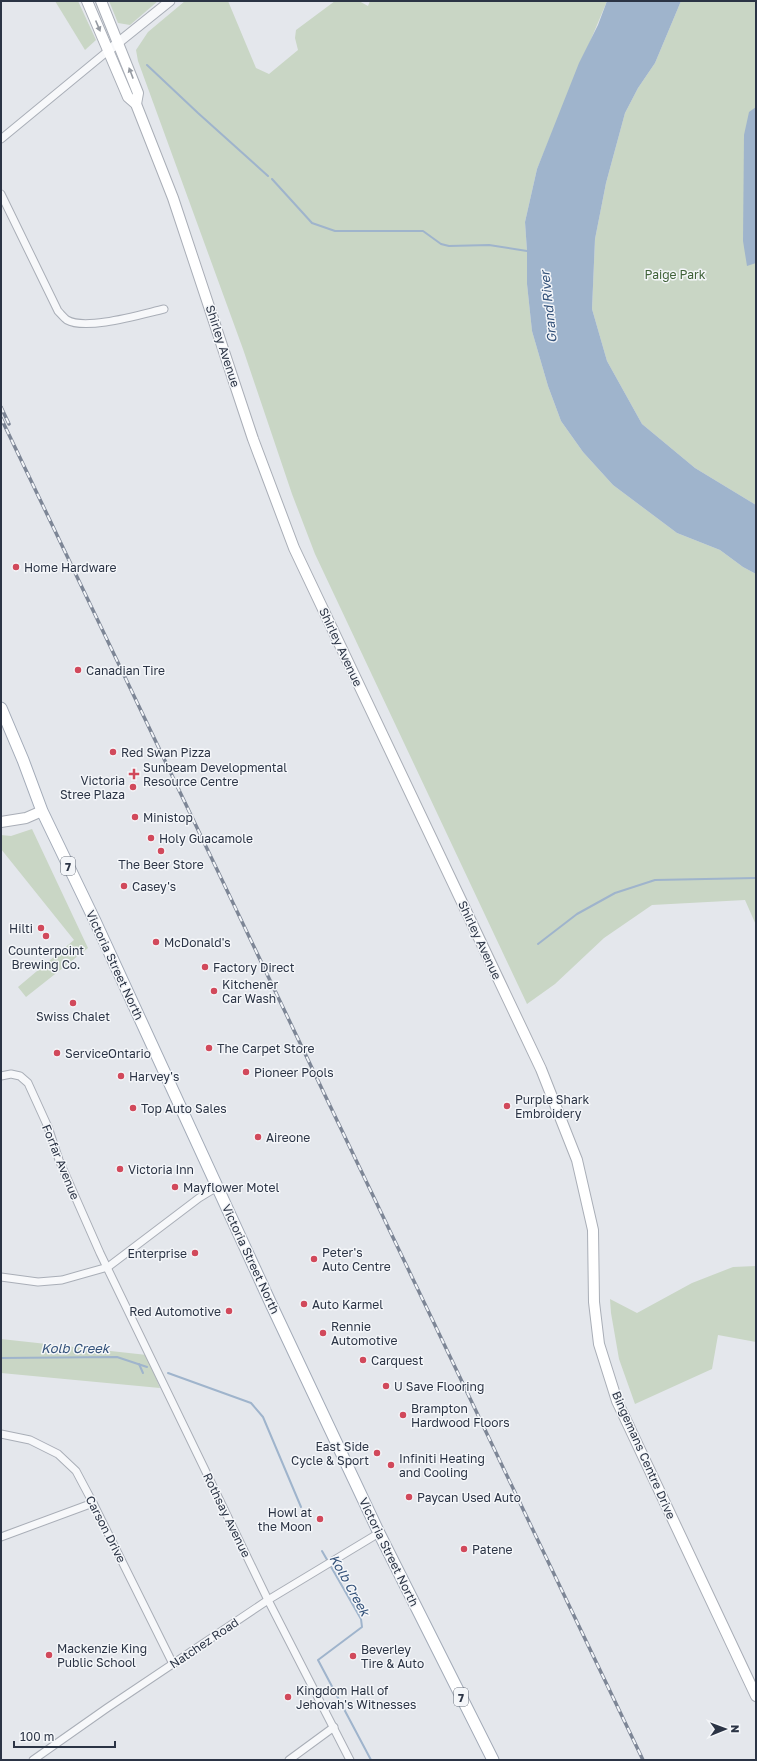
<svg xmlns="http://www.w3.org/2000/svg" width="757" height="1761" font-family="'Golos Text',sans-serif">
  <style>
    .green { fill: #c9d6c5 }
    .water { fill: #9fb4cc }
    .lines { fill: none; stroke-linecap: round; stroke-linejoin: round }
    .stream { stroke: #9fb4cc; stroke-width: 2 }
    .minor-casing { stroke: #a9aeb7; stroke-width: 9 }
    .tertiary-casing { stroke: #a9aeb7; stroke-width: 11 }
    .secondary-casing { stroke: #a9aeb7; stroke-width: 12 }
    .primary-casing { stroke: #a3abb8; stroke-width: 13 }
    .minor { stroke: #f7f8fa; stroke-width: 7 }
    .tertiary { stroke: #f7f8fa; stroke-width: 9 }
    .secondary { stroke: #fff; stroke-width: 10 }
    .primary { stroke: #fff; stroke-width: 11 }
    .rail-casing { stroke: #7d8696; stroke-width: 3.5 }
    .rail { stroke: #f4f6f9; stroke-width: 2; stroke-dasharray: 6; stroke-linecap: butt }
    .oneway { fill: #959aa2 }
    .poi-dot { fill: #d1495b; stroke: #f4f6f9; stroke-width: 1.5 }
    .labels { text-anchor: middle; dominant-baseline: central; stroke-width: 3; stroke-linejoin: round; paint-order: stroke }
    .shield { fill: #f4f6f9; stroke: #676e7b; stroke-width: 1 }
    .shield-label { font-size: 11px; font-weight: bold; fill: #2b3445 }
    .park-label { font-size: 12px; fill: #3f6138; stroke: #f4f6f9 }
    .street-label { font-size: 12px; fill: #2b3445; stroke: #f4f6f9 }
    .poi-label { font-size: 12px; fill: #2b3445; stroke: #f4f6f9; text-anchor: start }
    .water-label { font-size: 13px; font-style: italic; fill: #34527a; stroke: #f4f6f9 }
  </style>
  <rect width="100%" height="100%" fill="#e4e7ec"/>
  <!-- green -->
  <g class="green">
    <polygon points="55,1 78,1 96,40 85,50"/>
    <polygon points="109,1 158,1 130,25 118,23"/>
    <polygon points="185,1 228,1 256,68 269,74 298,50 295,38 296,30 335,1 359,1 368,6 370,1 607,1 537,169 525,222 527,251 527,284 532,331 548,386 561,421 583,452 613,485 677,533 720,550 743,567 756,574 756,925 745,900 652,905 604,938 555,984 527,1004 315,554 292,494 243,349 138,61 136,50 148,32"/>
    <polygon points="681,1 756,1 756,505 695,468 642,424 607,361 592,309 595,239 606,183 625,113 638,88 655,63"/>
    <polygon points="32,829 88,948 26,997 18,987 74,940 1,849 1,835 11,836"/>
    <polygon points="756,1266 756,1342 718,1335 712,1369 635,1404 619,1359 611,1313 610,1299 637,1313 692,1283 733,1267"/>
    <polygon points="1,1339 147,1355 160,1388 1,1373"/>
  </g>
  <!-- water -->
  <g class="water">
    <polygon points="607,1 681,1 655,63 638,88 625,113 606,183 595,239 592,309 607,361 642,424 695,468 756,505 756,574 743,567 720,550 677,533 613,485 583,452 561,421 548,386 532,331 527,284 527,251 525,222 537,169 579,63 598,25"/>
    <polygon points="756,107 756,263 747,266 743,241 744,135 749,112"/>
  </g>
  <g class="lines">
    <!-- stream -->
    <g class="stream">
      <polyline points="147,65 198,113 268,176"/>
      <polyline points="272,179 312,223 335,231 423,231 441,244 449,246 489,245 527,251"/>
      <polyline points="538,944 577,914 615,893 655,880 756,878"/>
      <polyline points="1,1358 117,1357 147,1367"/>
      <polyline points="139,1364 143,1373"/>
      <polyline points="168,1373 251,1403 263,1417 301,1507"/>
      <polyline points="322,1551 361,1619 362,1627 318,1660 371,1760"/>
    </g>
    <defs>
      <g id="minor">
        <polyline points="1,139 109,50"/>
        <path d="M1,194L58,311C61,314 64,318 67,320C86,331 142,314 164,309"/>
        <polyline points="1,1076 11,1074 20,1076 28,1083 48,1127 59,1160 100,1253 268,1600 350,1760"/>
        <polyline points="1,1277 38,1282 62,1280 108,1267 199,1198 217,1187"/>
        <polyline points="1,1434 30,1440 58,1454 76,1471 93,1503 173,1664"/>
        <polyline points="1,1537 93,1503"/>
        <polyline points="33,1760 107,1708 268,1600 379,1533"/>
        <polyline points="289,1760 334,1727"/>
      </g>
      <polyline id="tertiary" points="109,50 170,1"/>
      <g id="secondary">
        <polyline points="87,1 128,97 136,104 173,198 253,439 294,548 541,1069 577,1160 593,1230 594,1302 599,1344 617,1401 756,1696"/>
        <polyline points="101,1 138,93 136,104"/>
        <polyline points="1,822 26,818 42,811"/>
      </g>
      <polyline id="primary" points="1,708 23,760 42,811 95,921 272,1306 379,1533 493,1760"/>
    </defs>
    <!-- minor casing -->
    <use href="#minor" class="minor-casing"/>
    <!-- tertiary casing -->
    <use href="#tertiary" class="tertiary-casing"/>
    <!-- secondary casing -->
    <use href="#secondary" class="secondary-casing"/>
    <!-- primary casing -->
    <use href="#primary" class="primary-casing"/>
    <!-- minor -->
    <use href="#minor" class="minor"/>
    <!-- tertiary -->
    <use href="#tertiary" class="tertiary"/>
    <!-- secondary -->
    <use href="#secondary" class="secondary"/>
    <!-- primary -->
    <use href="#primary" class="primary"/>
    <defs>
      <g id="rail">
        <polyline points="1,407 9,424"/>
        <polyline points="1,418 643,1760"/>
      </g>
    </defs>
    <!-- rail casing -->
    <use href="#rail" class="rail-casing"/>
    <!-- rail -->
    <use href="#rail" class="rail"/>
  </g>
  <!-- one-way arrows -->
  <defs><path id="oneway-solid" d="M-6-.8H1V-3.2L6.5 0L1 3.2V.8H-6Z"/></defs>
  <g class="oneway">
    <use href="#oneway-solid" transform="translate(98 26) rotate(67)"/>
    <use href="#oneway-solid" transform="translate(131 73) rotate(-111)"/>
  </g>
  <!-- markers -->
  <g class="poi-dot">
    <circle cx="16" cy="567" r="4"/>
    <circle cx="78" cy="670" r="4"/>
    <circle cx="113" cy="752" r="4"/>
    <path d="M132 768h4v4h4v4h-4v4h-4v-4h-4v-4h4z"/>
    <circle cx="133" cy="787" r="4"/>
    <circle cx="135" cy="817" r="4"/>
    <circle cx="151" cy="838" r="4"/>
    <circle cx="161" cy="851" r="4"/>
    <circle cx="124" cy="886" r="4"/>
    <circle cx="41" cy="928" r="4"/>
    <circle cx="46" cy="936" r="4"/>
    <circle cx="156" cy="942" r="4"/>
    <circle cx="205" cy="967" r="4"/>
    <circle cx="214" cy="991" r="4"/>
    <circle cx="73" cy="1003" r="4"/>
    <circle cx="209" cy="1048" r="4"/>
    <circle cx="57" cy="1053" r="4"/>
    <circle cx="246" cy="1072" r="4"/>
    <circle cx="121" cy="1076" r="4"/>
    <circle cx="507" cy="1106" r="4"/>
    <circle cx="133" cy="1108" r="4"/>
    <circle cx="258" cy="1137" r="4"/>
    <circle cx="120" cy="1169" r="4"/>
    <circle cx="175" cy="1187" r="4"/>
    <circle cx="195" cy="1253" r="4"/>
    <circle cx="314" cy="1259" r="4"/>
    <circle cx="304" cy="1304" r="4"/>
    <circle cx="229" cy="1311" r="4"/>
    <circle cx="323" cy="1333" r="4"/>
    <circle cx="363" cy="1360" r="4"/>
    <circle cx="386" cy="1386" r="4"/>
    <circle cx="403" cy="1415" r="4"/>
    <circle cx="377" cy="1453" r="4"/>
    <circle cx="391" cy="1465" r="4"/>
    <circle cx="409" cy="1497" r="4"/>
    <circle cx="320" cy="1519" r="4"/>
    <circle cx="464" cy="1549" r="4"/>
    <circle cx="49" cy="1655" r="4"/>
    <circle cx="353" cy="1656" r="4"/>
    <circle cx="288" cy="1697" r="4"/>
  </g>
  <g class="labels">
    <!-- shield labels -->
    <g class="shield">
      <rect x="61" y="857" width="14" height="18" rx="3"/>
      <rect x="454" y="1688" width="14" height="18" rx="3"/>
    </g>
    <g class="shield-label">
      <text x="68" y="866">7</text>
      <text x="461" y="1697">7</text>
    </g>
    <!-- park labels -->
    <g class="park-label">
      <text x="675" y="274">Paige Park</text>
    </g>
    <!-- street labels -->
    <g class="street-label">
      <text transform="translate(223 346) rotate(72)">Shirley Avenue</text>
      <text transform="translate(341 647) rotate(65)">Shirley Avenue</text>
      <text transform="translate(480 940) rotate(65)">Shirley Avenue</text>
      <text transform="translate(115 965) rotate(65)">Victoria Street North</text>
      <text transform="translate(61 1162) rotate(68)">Forfar Avenue</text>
      <text transform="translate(251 1259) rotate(65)">Victoria Street North</text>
      <text transform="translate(644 1455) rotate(66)">Bingemans Centre Drive</text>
      <text transform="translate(227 1515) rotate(64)">Rothsay Avenue</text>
      <text transform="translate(106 1529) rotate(63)">Carson Drive</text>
      <text transform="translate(389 1552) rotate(64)">Victoria Street North</text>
      <text transform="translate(204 1643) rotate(-34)">Natchez Road</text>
    </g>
    <!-- poi labels -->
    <g class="poi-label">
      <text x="24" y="567">Home Hardware</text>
      <text x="86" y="670">Canadian Tire</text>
      <text x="121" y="752">Red Swan Pizza</text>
      <text x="143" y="767">Sunbeam Developmental<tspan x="143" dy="14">Resource Centre</tspan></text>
      <text x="125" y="780" text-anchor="end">Victoria<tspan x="125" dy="14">Stree Plaza</tspan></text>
      <text x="143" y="817">Ministop</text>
      <text x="159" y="838">Holy Guacamole</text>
      <text x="161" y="864" text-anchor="middle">The Beer Store</text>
      <text x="132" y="886">Casey's</text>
      <text x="33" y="928" text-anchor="end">Hilti</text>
      <text x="164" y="942">McDonald's</text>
      <text x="46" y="950" text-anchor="middle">Counterpoint<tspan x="46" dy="14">Brewing Co.</tspan></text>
      <text x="213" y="967">Factory Direct</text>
      <text x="222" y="984">Kitchener<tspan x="222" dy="14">Car Wash</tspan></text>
      <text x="73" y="1016" text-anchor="middle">Swiss Chalet</text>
      <text x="217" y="1048">The Carpet Store</text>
      <text x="65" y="1053">ServiceOntario</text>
      <text x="254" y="1072">Pioneer Pools</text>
      <text x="129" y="1076">Harvey's</text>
      <text x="515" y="1099">Purple Shark<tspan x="515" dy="14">Embroidery</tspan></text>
      <text x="141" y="1108">Top Auto Sales</text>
      <text x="266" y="1137">Aireone</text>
      <text x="128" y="1169">Victoria Inn</text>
      <text x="183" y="1187">Mayflower Motel</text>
      <text x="322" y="1252">Peter's<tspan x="322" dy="14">Auto Centre</tspan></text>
      <text x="187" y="1253" text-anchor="end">Enterprise</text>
      <text x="312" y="1304">Auto Karmel</text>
      <text x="221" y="1311" text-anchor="end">Red Automotive</text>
      <text x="331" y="1326">Rennie<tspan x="331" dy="14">Automotive</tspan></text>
      <text x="371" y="1360">Carquest</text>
      <text x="394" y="1386">U Save Flooring</text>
      <text x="411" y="1408">Brampton<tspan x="411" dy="14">Hardwood Floors</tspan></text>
      <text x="369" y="1446" text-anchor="end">East Side<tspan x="369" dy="14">Cycle &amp; Sport</tspan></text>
      <text x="399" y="1458">Infiniti Heating<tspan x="399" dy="14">and Cooling</tspan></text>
      <text x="417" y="1497">Paycan Used Auto</text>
      <text x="312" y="1512" text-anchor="end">Howl at<tspan x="312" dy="14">the Moon</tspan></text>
      <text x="472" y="1549">Patene</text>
      <text x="57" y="1648">Mackenzie King<tspan x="57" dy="14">Public School</tspan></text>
      <text x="361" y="1649">Beverley<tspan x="361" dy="14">Tire &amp; Auto</tspan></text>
      <text x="296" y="1690">Kingdom Hall of<tspan x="296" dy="14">Jehovah's Witnesses</tspan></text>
    </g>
    <!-- water labels -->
    <g class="water-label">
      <text transform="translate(548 307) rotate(-96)">Grand River</text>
      <text x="75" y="1348">Kolb Creek</text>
      <text transform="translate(350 1585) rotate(61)">Kolb Creek</text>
    </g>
  </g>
  <!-- border -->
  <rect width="757" height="1761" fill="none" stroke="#2b3445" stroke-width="4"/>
  <!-- north arrow -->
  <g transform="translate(725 1729) rotate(89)" stroke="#f4f6f9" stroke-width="3" paint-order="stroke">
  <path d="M0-3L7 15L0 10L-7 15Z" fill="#2b3445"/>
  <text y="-6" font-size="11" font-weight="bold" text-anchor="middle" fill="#2b3445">N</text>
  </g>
  <!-- scale -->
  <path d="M14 1741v6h101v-6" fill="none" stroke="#2b3445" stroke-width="2"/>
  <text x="20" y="1741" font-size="12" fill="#2b3445" stroke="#f4f6f9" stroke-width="3" paint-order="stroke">100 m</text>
</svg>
